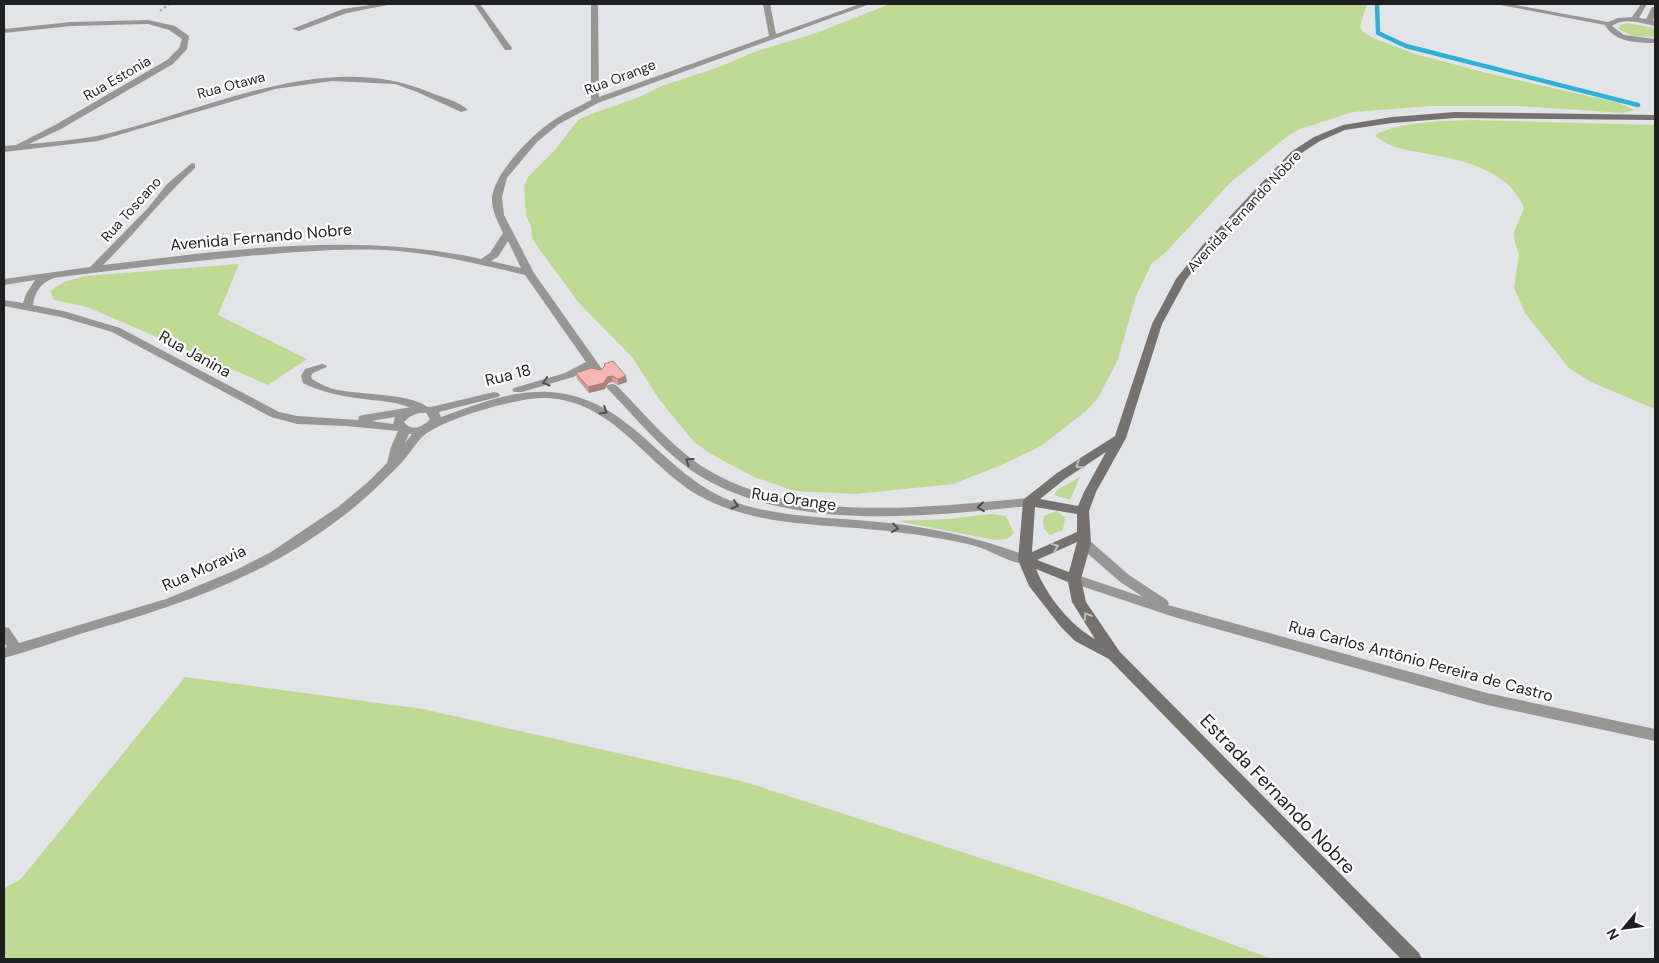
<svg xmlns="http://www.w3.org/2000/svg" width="1659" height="963" font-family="'DM Sans',sans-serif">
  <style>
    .green { fill: #bed993 }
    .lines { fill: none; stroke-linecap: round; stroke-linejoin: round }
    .stream { stroke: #2fb1d5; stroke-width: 4.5 }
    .path { stroke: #9ea0a3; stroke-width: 2; stroke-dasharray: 2.5 2.5; stroke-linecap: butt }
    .service { fill: #989695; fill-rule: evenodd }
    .minor { fill: #989695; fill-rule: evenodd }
    .tertiary { fill: #989695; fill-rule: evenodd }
    .secondary { fill: #74716f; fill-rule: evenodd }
    .wall { fill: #d29e97 }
    .shaded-wall { fill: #ab817b }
    .building { fill: #f4b8b0; stroke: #ab817b }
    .oneway { stroke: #4f4f4f }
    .oneway2 { stroke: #c0bfbe }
    .labels { text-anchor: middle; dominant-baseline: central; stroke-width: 4.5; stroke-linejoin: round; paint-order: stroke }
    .far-street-label { font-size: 14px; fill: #1e1f21; stroke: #fff }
    .street-label { font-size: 16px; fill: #1e1f21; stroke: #fff }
    .near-street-label { font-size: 19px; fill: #1e1f21; stroke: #fff }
  </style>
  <rect width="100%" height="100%" fill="#e2e4e8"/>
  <!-- green -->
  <g class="green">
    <polygon points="890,4 1367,4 1360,26 1363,32 1373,38 1415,54 1487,73 1619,103 1635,110 1622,113 1520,106 1431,106 1353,112 1300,129 1289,135 1231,182 1165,253 1152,263 1136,296 1118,359 1098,398 1086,411 1041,446 999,466 953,484 855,494 795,491 754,477 711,454 694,442 659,399 632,357 579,303 540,250 532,238 531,226 526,216 524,186 528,177 555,150 578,120 591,114 637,98 662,86 719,67 757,51 816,33"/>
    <polygon points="1627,23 1655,28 1655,37 1633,36 1618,29 1620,25"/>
    <path d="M1471,120L1655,125V409L1591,382L1569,368L1525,313L1514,288L1519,254L1515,243L1514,232L1524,208C1510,171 1464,160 1428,154C1409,150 1389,149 1375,135C1398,122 1443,121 1471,120Z"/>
    <polygon points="239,264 218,315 307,359 268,385 87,307 54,300 50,291 64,282 85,276"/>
    <polygon points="1080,477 1070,500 1054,495 1057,490"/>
    <path d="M1057,511L1065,518L1063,530L1050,535C1043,529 1042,525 1044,516Z"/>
    <polygon points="991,514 1006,516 1014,533 1007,539 995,540 897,521 949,519"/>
    <polygon points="185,677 423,709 745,782 1108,899 1273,959 4,959 4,888 21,879"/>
  </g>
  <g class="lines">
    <!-- stream -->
    <polyline class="stream" points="1377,4 1378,33 1406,46 1638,105"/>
    <!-- path -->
    <polyline class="path" points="160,11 169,4"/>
    <!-- service -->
    <path class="service" d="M322,364L326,365L327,367L313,373L311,376L312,379C320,384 328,388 338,390C361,395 414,393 430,409L425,412C415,410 405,405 395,403C363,398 333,398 303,383L301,376L305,369Z"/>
    <!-- minor -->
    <g class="minor">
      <polygon points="377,4 392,4 347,13 299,31 292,29 343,9"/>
      <polygon points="474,4 480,4 512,48 511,50 505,50"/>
      <path d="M591,4H598L599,97L769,36L763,4H770L776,34L860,4H870L598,103L559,124L537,142L507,178L502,197L504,215L534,273L604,372L602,374H594L590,369L573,377L522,392H514L512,390L514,388L565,373L586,362L525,275C484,265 442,255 399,251C348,247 298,252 248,256C185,262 122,269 60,277C44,279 35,289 33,305L67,312L120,328L279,412L297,416L358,420L359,416L363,415L418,406L431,407L494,392L498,393L500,395L498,397L439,412L441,417C478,404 518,387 559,393C633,403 664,474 729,500C777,518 829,517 879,522C932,527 981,538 1030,557L1032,560L1030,563C1015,566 995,553 981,548C970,544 959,542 948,540C918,534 888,531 857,528C803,524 744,522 696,494C644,462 612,400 545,398C515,398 455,416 430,431C419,437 412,451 403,461C396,469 387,477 379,485C349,514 314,539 278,559C215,594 149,614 80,634C55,642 29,651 4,658V648L7,647L4,642V627L9,628L19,643L166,599L236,570L271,552L338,507L368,482L387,463L391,447L398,431L346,426L297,424L271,417L112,332L61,317L4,306V300L23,303L26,294L35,280L4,285V279L90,267L148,208L167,184L192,163L195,164V168C162,198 135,234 103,265C228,250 356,231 481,259L490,253L503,233C498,222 491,210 492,197C495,172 533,133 554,120C565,112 579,107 591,100ZM508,241L521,268L491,261L498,257ZM426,413L430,419C423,427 411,432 404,422C410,416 417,412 426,413ZM395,417L393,424L371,421ZM409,434H412L405,443Z"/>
      <path d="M1496,4H1510L1608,22L1618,18L1632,17L1641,4H1647L1639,18L1646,19L1652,7H1655V15L1653,20L1655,22V26C1641,23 1625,17 1612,26L1624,35L1655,39V43C1637,43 1614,42 1605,25Z"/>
      <path d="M148,20L175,26L189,36L187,49L173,64L61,129L29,144C52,142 74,140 97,136C203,113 327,45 434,94C445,98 460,102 468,110L461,112L417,92L395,84L332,81L275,89L98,141L4,152V146L16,145L55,125L167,60L179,48L182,39L169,30L148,24L71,26L4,33V29L71,22Z"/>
      <path d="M612,384L616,385C646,415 676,453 715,474C806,523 929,507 1029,498L1035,502L1029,506C927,516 799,532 705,479C668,458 638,420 608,389L606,387L608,385Z"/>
    </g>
    <!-- tertiary -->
    <polygon class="tertiary" points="1084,539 1089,540 1129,575 1167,600 1169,603 1168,605 1487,693 1655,729 1655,741 1487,705 1174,617 1069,582 1067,579 1069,576 1074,574 1143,597 1119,581 1079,546 1077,543"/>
    <!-- secondary -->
    <path class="secondary" d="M1455,112L1655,115V120L1455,118L1392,123L1345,130L1320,141L1297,156L1208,250L1186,280L1162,324L1126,438L1096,492L1089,511L1091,543L1081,579L1086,602L1120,652L1419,953L1422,959H1401L1109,659L1075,641L1061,627L1029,586L1018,560L1023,502L1024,499L1057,473L1115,436L1152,324L1176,279L1202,246L1291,152L1314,137L1343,125L1392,117ZM1106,452L1084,492L1078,506L1040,499L1065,479ZM1035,507L1077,514V532L1032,552ZM1077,542L1069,572L1037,560ZM1036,569L1068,582L1072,602L1095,639C1070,625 1047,596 1036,569Z"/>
  </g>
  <!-- wall -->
  <polygon class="wall" points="604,364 626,376 627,382 618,385 612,382 608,383 605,389 589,393 577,379 576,373 601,370 604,367"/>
  <!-- shaded-wall -->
  <g class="shaded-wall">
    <polygon points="612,376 612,382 608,383 605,389 589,393 588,387 607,377"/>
    <polygon points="626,376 627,382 618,385 618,379"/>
  </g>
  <!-- building -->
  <polygon class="building" points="613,361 626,376 618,379 612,376 607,377 604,383 588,387 576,373 591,368 601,370 605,366 604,364"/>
  <!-- one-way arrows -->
  <defs><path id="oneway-chevron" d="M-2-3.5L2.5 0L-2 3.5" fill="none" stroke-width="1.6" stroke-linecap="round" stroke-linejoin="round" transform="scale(1.25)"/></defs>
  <g class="oneway">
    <use href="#oneway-chevron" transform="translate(546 382) rotate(163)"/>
    <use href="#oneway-chevron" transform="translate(604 411) rotate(31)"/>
    <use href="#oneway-chevron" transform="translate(689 461) rotate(-144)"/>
    <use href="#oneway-chevron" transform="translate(735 505) rotate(17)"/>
    <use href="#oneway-chevron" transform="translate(981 507) rotate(174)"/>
    <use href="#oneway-chevron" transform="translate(895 528) rotate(7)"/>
  </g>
  <g class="oneway2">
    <use href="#oneway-chevron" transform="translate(1079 465) rotate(148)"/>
    <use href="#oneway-chevron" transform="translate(1055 547) rotate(-22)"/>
    <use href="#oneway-chevron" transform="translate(1087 616) rotate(-121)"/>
  </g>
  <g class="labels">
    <!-- far-street labels -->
    <g class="far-street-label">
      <text transform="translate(620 77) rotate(-21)">Rua Orange</text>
      <text transform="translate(117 78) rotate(-30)">Rua Estonia</text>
      <text transform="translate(231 85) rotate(-15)">Rua Otawa</text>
      <text transform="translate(131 209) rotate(-48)">Rua Toscano</text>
      <text transform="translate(1244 211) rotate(-47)">Avenida Fernando Nobre</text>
    </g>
    <!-- street labels -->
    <g class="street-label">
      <text transform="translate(261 237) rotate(-5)">Avenida Fernando Nobre</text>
      <text transform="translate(195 354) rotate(29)">Rua Janina</text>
      <text transform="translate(508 375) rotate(-14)">Rua 18</text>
      <text transform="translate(794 499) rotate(8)">Rua Orange</text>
      <text transform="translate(204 568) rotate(-24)">Rua Moravia</text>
      <text transform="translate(1421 661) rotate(15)">Rua Carlos Antônio Pereira de Castro</text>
    </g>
    <!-- near-street labels -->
    <g class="near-street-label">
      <text transform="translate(1278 794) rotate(46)">Estrada Fernando Nobre</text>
    </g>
  </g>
  <!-- border -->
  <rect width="1659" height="963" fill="none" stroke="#1e1f21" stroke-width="10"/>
  <!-- north arrow -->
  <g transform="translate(1624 928) rotate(241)" stroke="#ffffff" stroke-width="4" paint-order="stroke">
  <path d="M0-4L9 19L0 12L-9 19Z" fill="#1e1f21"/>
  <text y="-8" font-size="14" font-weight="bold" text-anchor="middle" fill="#1e1f21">N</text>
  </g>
</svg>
